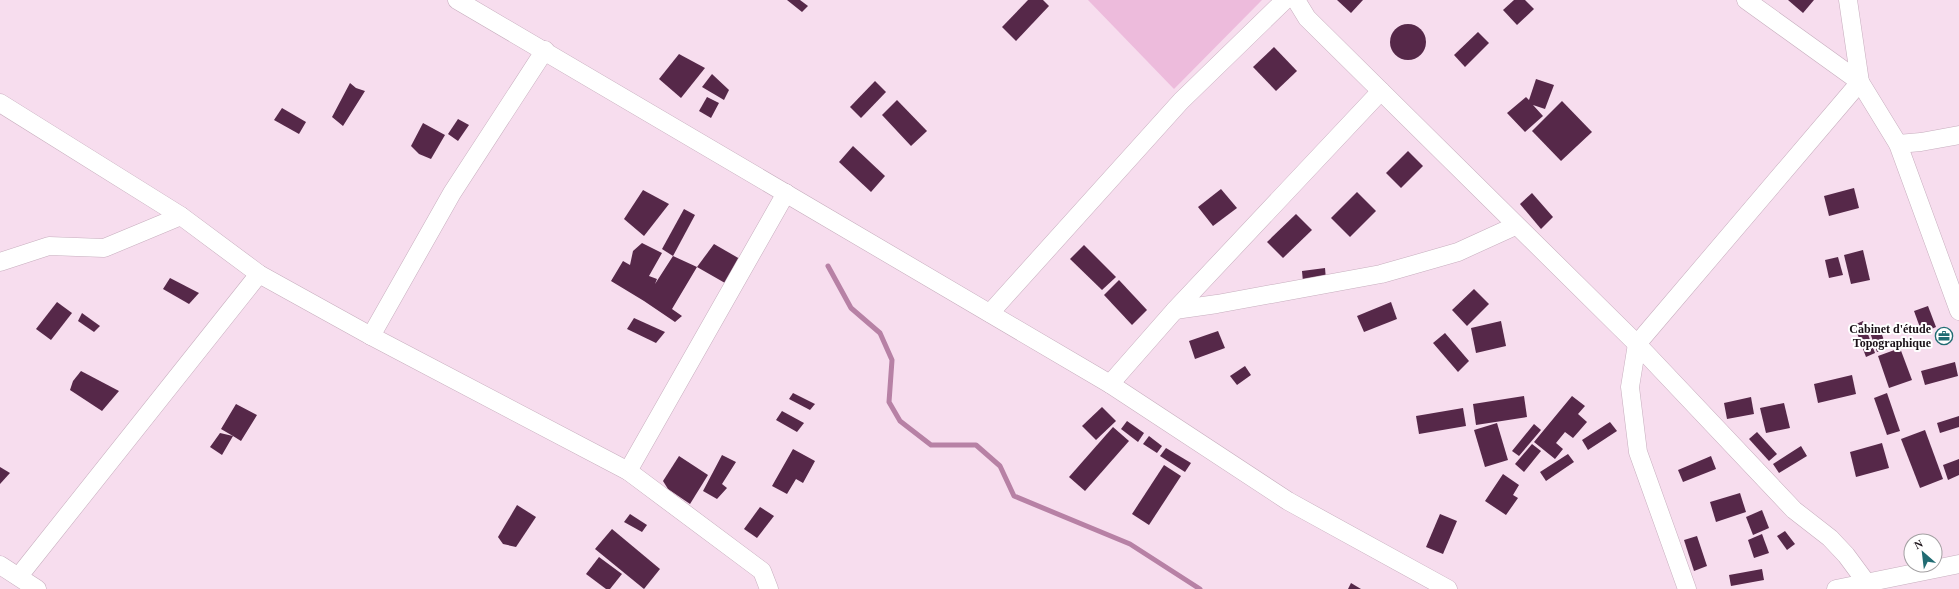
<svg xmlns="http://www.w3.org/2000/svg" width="1959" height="589" font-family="'Times New Roman',serif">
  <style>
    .green { fill: #edbbdc }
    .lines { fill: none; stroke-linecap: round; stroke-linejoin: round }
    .stream { stroke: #b781a5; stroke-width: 5 }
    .building { fill: #562849 }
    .street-casing { stroke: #c7aebe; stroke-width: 19 }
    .street { stroke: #fff; stroke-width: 18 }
    .labels { text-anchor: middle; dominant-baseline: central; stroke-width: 4; stroke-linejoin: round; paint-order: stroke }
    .poi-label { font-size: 12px; font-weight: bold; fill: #1a1117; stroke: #fff; text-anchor: end }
  </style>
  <rect width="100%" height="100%" fill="#f7ddee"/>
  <!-- green -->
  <polygon class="green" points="1088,0 1262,0 1174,89"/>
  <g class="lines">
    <!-- stream -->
    <polyline class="stream" points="828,266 851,308 880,333 892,360 889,402 900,421 931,445 976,445 1000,466 1014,496 1130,544 1200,589"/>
  </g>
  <!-- building -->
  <g class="building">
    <polygon points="787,0 800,0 808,6 802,12"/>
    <polygon points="1028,0 1043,0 1049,6 1016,41 1002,27"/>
    <polygon points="1337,0 1363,0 1351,13"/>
    <polygon points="1514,0 1525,0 1534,9 1517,25 1503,10"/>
    <polygon points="1788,0 1814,0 1803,13"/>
    <circle cx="1408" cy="42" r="18"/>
    <polygon points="1478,32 1489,43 1465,67 1454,55"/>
    <polygon points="1274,47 1297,71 1276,91 1253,67"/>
    <polygon points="679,54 705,68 681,98 659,79"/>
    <polygon points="712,74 729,90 724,100 702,87"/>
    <polygon points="1536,79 1554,85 1545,109 1533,105 1543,116 1525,132 1507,113 1526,97 1529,100"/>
    <polygon points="875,81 886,92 861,118 850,107"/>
    <polygon points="350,83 356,88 365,91 343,126 332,117"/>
    <polygon points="707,97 719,103 711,118 699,111"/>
    <polygon points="897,100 927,131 911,146 882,115"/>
    <polygon points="1562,101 1592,132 1561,161 1532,131"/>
    <polygon points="282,108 306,122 299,134 274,120"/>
    <polygon points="458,119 469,125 458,141 448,134"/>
    <polygon points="423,123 445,135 431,159 419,154 411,146"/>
    <polygon points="853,146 885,176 871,192 839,162"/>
    <polygon points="1408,151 1423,166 1401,188 1386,173"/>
    <polygon points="1854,188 1859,208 1829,216 1824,196"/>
    <polygon points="1221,189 1237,208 1213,226 1198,207"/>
    <polygon points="643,190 669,204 644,236 624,219"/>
    <polygon points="1357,192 1376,211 1350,237 1331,218"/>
    <polygon points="1532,193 1553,217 1541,229 1520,204"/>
    <polygon points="684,209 695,215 673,256 662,249"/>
    <polygon points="1296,214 1312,230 1283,258 1267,242"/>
    <polygon points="642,243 662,253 649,276 657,279 655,284 673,256 697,267 672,309 682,316 675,322 644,301 611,281 623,261 630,265 633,251"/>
    <polygon points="714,244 740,259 725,283 697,267"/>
    <polygon points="1084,245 1116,277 1102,290 1070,259"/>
    <polygon points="1863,250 1870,280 1851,284 1844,255"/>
    <polygon points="1838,257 1843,275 1829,278 1825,260"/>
    <polygon points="1325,268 1326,280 1303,282 1302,271"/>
    <polygon points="170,278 199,293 189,304 163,289"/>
    <polygon points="1119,280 1147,310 1132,325 1104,295"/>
    <polygon points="1474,289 1489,304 1467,326 1452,310"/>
    <polygon points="57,302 72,313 51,340 36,329"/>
    <polygon points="1391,302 1397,319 1364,332 1357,316"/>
    <polygon points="1928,306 1936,327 1922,333 1914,311"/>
    <polygon points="82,313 100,326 94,332 78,321"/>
    <polygon points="634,318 665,332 656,343 627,329"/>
    <polygon points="1501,321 1506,346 1476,353 1471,328"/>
    <polygon points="1863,321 1875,353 1866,357 1854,325"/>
    <polygon points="1879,327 1887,348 1877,352 1869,330"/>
    <polygon points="1218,331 1225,348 1195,359 1189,341"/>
    <polygon points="1445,333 1469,361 1458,372 1433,343"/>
    <polygon points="1900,348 1912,380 1889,388 1878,356"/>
    <polygon points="1955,362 1958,376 1925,385 1921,371"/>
    <polygon points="1245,366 1251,375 1237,385 1230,376"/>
    <polygon points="81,371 119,391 102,411 70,390 73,381"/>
    <polygon points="1852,375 1856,394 1818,403 1814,384"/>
    <polygon points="793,393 815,404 810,410 789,399"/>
    <polygon points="1887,393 1900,431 1887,435 1874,398"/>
    <polygon points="1524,396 1527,417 1476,425 1473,404"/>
    <polygon points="1572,396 1585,406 1578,414 1587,422 1573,438 1565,432 1556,443 1563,449 1555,459 1534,442"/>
    <polygon points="1751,397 1754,414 1727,419 1724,403"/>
    <polygon points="1784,403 1790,428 1766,433 1760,408"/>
    <polygon points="236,404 257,415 241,441 233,436 222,455 210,447 220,433 233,436 221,429"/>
    <polygon points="1102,407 1116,421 1096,440 1082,426"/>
    <polygon points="1463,408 1466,426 1419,434 1416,416"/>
    <polygon points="782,411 804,423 797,432 776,420"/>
    <polygon points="1959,416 1959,427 1940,433 1937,423"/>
    <polygon points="1127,421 1144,433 1138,442 1121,429"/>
    <polygon points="1610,422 1617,431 1588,450 1582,440"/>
    <polygon points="1497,423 1508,460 1485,467 1474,430"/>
    <polygon points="1534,424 1541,430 1519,456 1512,451"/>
    <polygon points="1113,427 1129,441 1085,491 1069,477"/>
    <polygon points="1925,430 1943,479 1920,488 1901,439"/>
    <polygon points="1757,432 1777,454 1769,461 1749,439"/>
    <polygon points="1149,436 1162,446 1157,453 1143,444"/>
    <polygon points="1882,443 1889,468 1856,477 1850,452"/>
    <polygon points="1532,444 1541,451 1524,472 1515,464"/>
    <polygon points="1801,446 1807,456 1779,473 1773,464"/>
    <polygon points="1166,448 1191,463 1185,472 1160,456"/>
    <polygon points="793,449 815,461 803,483 796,479 787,494 772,486"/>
    <polygon points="1568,454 1574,462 1546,481 1540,472"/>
    <polygon points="722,455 736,462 722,484 727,488 717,499 703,491"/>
    <polygon points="679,456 708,475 690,504 668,489 663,481"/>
    <polygon points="1711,456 1716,469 1683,482 1678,470"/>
    <polygon points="1959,459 1959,475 1948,480 1943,465"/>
    <polygon points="1164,465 1181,476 1149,525 1132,514"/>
    <polygon points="0,467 10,473 0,484"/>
    <polygon points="1503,474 1519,485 1513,495 1518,498 1506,515 1485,501"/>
    <polygon points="1740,493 1746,512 1716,522 1710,502"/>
    <polygon points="517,505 536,517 516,547 503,544 498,537"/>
    <polygon points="760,507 774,516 757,538 744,529"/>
    <polygon points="1762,510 1769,528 1753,535 1746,517"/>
    <polygon points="630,514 647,525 642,532 624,522"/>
    <polygon points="1440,514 1457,521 1443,554 1426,547"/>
    <polygon points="612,529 660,569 644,589 595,549"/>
    <polygon points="1785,531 1795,544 1787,550 1777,536"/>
    <polygon points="1762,534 1769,553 1754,558 1748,540"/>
    <polygon points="1697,536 1707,566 1694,571 1684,540"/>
    <polygon points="599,557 622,574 610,589 606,589 586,574"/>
    <polygon points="1762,569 1764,580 1731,586 1729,575"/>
    <polygon points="1351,583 1361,589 1348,589"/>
  </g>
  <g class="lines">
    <defs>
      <g id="street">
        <polyline points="457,0 1110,384 1288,501 1448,589"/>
        <polyline points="1296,0 1307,18 1637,344 1794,510 1830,538 1846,555 1866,582 1869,589"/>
        <polyline points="1746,0 1860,82 1898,144 1959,311"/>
        <polyline points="0,103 181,216 259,274 371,336 628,471 762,571 769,589"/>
        <polyline points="1898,144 1921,142 1959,135"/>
        <polyline points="0,262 49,246 104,248 181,216"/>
        <polyline points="1175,310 1217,304 1381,274 1458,252 1515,226"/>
        <polyline points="990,313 1181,101 1285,0"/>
        <polyline points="371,336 452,193 545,50"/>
        <polyline points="1110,384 1175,310 1381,91"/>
        <polyline points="628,471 786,193"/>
        <polyline points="0,565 37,589"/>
        <polyline points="19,576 259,274"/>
        <polyline points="1687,589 1638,452 1630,387 1637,344 1860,82 1848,0"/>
        <polyline points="1836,589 1959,564"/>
      </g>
    </defs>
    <!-- street casing -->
    <use href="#street" class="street-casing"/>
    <!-- street -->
    <use href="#street" class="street"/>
  </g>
  <!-- icons -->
  <defs>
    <symbol id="office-ring" viewBox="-11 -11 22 22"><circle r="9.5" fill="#fff" stroke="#216c73" stroke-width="1.5"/><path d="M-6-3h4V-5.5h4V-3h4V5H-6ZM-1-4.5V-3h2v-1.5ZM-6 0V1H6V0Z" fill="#216c73"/></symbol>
  </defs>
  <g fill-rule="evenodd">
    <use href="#office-ring" x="1934" y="326" width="20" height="20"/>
  </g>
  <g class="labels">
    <!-- poi labels -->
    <g class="poi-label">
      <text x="1931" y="329">Cabinet d'étude<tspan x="1931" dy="14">Topographique</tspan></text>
    </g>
  </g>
  <!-- north arrow -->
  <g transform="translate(1923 553) rotate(332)"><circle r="19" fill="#ffffff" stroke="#a3a0a2"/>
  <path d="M0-3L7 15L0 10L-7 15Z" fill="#216c73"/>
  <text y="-6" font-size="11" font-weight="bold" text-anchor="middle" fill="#1a1117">N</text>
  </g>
</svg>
